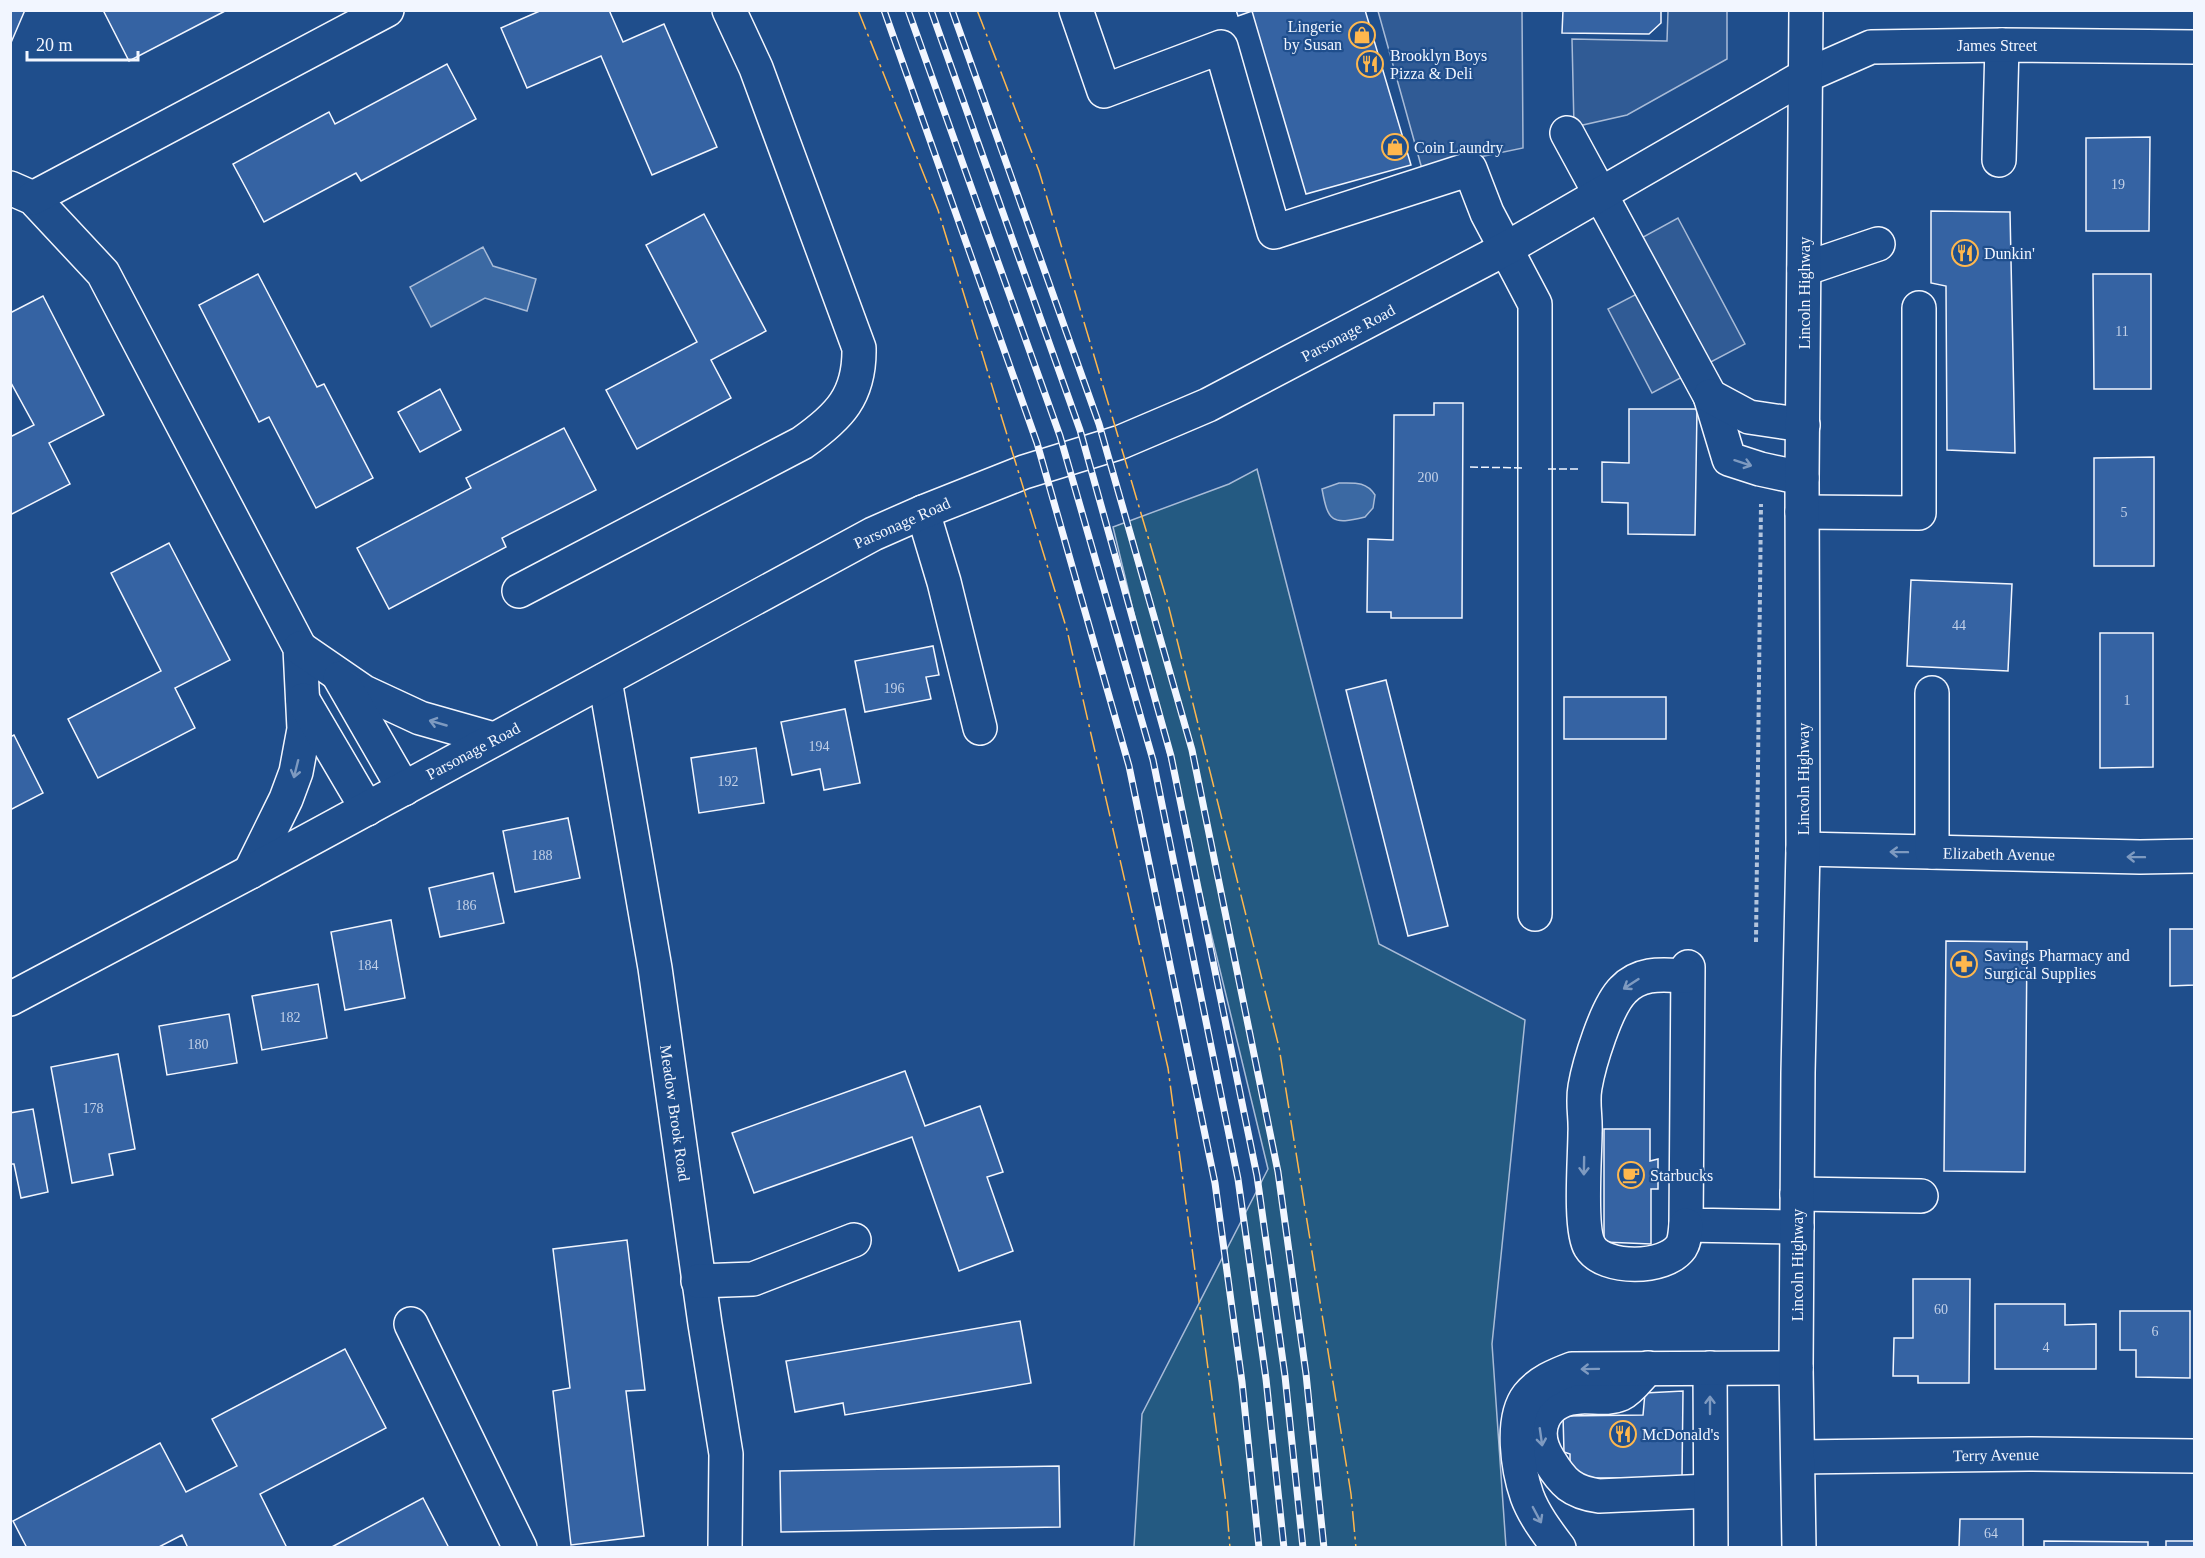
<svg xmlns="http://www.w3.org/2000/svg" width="2205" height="1558" font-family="'Times New Roman',serif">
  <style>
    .green { fill: #245a82; stroke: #a8bbd7; stroke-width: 1.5 }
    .parking { fill: #305b95; stroke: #a8bbd7; stroke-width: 1.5 }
    .water { fill: #3b69a3; stroke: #a8bbd7; stroke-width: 1.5 }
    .building { fill: #3563a3; stroke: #f2f6ff; stroke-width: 1.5 }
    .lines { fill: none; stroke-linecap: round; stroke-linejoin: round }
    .minor-casing { stroke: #f2f6ff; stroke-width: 36 }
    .major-casing { stroke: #f2f6ff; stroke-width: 36 }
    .path { stroke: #b3c4dc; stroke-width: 4; stroke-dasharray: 4.5 3; stroke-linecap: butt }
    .minor { stroke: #1f4e8c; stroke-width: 33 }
    .major { stroke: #1f4e8c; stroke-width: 33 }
    .rail-casing { stroke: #f2f6ff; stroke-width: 7 }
    .rail { stroke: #1f4e8c; stroke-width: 4.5; stroke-dasharray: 14; stroke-linecap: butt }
    .fence { stroke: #f2f6ff; stroke-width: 1.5; stroke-dasharray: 8 3; stroke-linecap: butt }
    .power { stroke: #ffb74d; stroke-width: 1.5; stroke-dasharray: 21 4.5 3 4.5; stroke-linecap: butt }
    .oneway { stroke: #7e9ac0 }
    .labels { text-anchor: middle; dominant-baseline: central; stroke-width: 4.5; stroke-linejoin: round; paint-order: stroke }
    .number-label { font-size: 14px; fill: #c3d1e8 }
    .poi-label { font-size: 16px; fill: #f2f6ff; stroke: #1f4e8c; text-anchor: start }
    .street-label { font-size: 16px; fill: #f2f6ff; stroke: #1f4e8c }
  </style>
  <rect width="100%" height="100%" fill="#1f4e8c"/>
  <!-- green -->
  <polygon class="green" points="1257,469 1379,944 1525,1020 1492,1344 1506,1547 1134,1547 1142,1414 1268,1169 1113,527 1229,484"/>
  <!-- parking -->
  <g class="parking">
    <polygon points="1378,11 1522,11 1523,148 1422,169"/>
    <polygon points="1668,11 1727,11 1727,59 1627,115 1574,127 1572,39 1667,41"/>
    <polygon points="1678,218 1745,344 1652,393 1608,309 1656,284 1634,242"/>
  </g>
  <!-- water -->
  <g class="water">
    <polygon points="483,247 493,266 536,279 527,311 485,298 431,327 410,287"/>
    <path d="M1339,483C1354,483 1366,481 1375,495L1373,508L1365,517C1332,525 1328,522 1322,489Z"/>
  </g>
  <!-- building -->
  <g class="building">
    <polygon points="10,10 25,10 10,45"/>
    <polygon points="103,10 227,10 129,61"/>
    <polygon points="542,10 609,10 623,42 664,24 717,147 652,175 601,56 527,88 501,28"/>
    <polygon points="1236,10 1365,10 1411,165 1306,194 1252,11 1238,16"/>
    <polygon points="1563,10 1661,10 1661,23 1649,34 1562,33"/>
    <polygon points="447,64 476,119 361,181 356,173 264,222 233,164 329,112 335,124"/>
    <polygon points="2150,137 2149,231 2086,231 2086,138"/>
    <polygon points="1931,211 2010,212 2015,453 1947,450 1946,286 1931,283"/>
    <polygon points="704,214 766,331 711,360 731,398 637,449 606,390 697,342 646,245"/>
    <polygon points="258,274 317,387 324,384 373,478 316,508 269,417 259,422 199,305"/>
    <polygon points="2093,274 2151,274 2151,389 2094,389"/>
    <polygon points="43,296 104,415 49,443 70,484 10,515 10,437 34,425 10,381 10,313"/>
    <polygon points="440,389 461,430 420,452 398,412"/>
    <polygon points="1434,403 1463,403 1462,618 1391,618 1391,612 1367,612 1368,539 1393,540 1394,415 1434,415"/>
    <polygon points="1629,409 1697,409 1695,535 1628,534 1628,503 1602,502 1602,462 1629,463"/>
    <polygon points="564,428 596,490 502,538 506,547 389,609 357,548 471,488 466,478"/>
    <polygon points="2154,457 2154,566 2094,566 2094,458"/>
    <polygon points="169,543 230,660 175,688 195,728 98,778 68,719 161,671 111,573"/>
    <polygon points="1911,580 2012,584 2008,671 1907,666"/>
    <polygon points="2100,633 2153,633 2153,767 2100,768"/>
    <polygon points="933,646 939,675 926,677 931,699 865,712 855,661"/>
    <polygon points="1386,680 1448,926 1408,936 1346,690"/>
    <rect x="1564" y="697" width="102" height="42"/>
    <polygon points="845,709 860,783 824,790 820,769 792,775 781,722"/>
    <polygon points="14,735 43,793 10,810 10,737"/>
    <polygon points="756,748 764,803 699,813 691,758"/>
    <polygon points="568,818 580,878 515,892 503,831"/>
    <polygon points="493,873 504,923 440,937 429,888"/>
    <polygon points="391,920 405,998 345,1010 331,932"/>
    <polygon points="2170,929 2194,929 2194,985 2170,986"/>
    <polygon points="1946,941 2027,942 2025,1172 1944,1171"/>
    <polygon points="318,984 327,1038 262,1050 252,996"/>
    <polygon points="229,1014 237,1063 167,1075 159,1026"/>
    <polygon points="118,1054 135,1149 109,1154 113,1175 72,1183 51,1067"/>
    <polygon points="905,1071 925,1126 980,1106 1003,1172 987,1177 1013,1251 959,1271 912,1137 754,1193 732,1133"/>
    <polygon points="33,1109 48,1192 21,1198 14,1164 10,1164 10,1113"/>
    <polygon points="1604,1129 1650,1129 1650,1161 1658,1159 1658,1189 1651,1189 1651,1244 1604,1242"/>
    <polygon points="627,1240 645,1390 626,1391 644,1536 571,1545 553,1391 570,1388 553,1249"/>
    <polygon points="1913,1279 1970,1279 1969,1383 1918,1383 1918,1376 1893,1376 1894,1338 1913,1338"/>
    <polygon points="1995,1304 2065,1304 2065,1325 2096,1324 2096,1369 1995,1369"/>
    <polygon points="2120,1311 2190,1311 2190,1378 2136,1377 2136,1350 2120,1350"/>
    <polygon points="1020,1321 1031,1383 845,1415 843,1403 795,1412 786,1361"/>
    <polygon points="345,1349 386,1428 260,1494 287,1548 188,1548 182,1535 157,1548 27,1548 13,1521 160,1443 186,1492 237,1466 212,1419"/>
    <polygon points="1683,1391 1682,1478 1591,1478 1577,1473 1570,1465 1570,1454 1564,1452 1563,1416 1643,1415 1645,1393"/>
    <polygon points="1059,1466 1060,1527 781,1532 780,1471"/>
    <polygon points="423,1498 449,1548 330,1548"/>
    <polygon points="1960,1519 2023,1519 2023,1548 1959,1548"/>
    <polygon points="2044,1541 2148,1542 2148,1548 2044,1548"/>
    <rect x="2166" y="1541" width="28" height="7"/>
  </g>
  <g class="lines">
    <defs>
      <g id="minor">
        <polyline points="1076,10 1104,91 1221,47 1274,232 1470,169 1487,213 1535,304 1535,914"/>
        <polyline points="1567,133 1710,396 1729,459 1760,469 1802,478"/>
        <polyline points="1999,160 2002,45"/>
        <polyline points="10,188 33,198 103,273 300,648 304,729 296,772 286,799 250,872"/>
        <polyline points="33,198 387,10"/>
        <polyline points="1804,269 1878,244"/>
        <polyline points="1710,396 1749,417 1803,425"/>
        <polyline points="923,512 944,582 980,728"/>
        <polyline points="1802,512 1919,513 1919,308"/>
        <path d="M519,591L802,443C839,417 860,396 859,348L756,68L729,10"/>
        <polyline points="300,648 364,692 420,718 494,739"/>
        <polyline points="340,678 404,789"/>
        <polyline points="605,680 655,968 705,1324 726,1454 725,1548"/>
        <polyline points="303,700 367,809"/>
        <polyline points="1803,849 2140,857 2194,856"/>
        <polyline points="1932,852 1932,693"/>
        <polyline points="1688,967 1686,1225 1797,1227"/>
        <polyline points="10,999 250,872 873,534 923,512 1024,472 1121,442 1208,405 1507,248 1805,76 1871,47 2002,45 2194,47"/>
        <polyline points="1797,1194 1921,1196"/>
        <path d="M1686,1225C1685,1233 1685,1241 1681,1247C1665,1270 1604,1270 1590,1247C1579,1230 1585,1156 1585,1133C1586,1117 1582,1103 1585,1087C1589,1064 1606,1007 1623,990C1641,971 1664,975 1687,976"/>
        <polyline points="698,1281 753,1279 854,1240"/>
        <polyline points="411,1324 520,1548"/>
        <path d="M1648,1368C1640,1376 1631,1389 1621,1394C1607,1400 1594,1396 1580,1397C1543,1399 1530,1431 1549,1460C1563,1483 1572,1492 1599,1496L1710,1491"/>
        <polyline points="1710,1368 1711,1548"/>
        <polyline points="1798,1457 2029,1454 2194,1456"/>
        <path d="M1559,1548C1547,1532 1534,1515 1527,1496C1518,1470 1510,1419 1528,1396C1539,1382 1556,1375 1572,1369L1796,1368"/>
      </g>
      <polyline id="major" points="1799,1548 1796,1368 1798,1073 1803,849 1802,478 1806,10"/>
    </defs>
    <!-- minor casing -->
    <use href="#minor" class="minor-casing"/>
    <!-- major casing -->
    <use href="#major" class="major-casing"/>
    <!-- path -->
    <polyline class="path" points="1756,942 1761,504"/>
    <!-- minor -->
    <use href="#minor" class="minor"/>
    <!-- major -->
    <use href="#major" class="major"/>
    <defs>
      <g id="rail">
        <polyline points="884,10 1037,443 1129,766 1215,1183 1242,1382 1259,1548"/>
        <polyline points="908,10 1060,436 1153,760 1238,1179 1266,1379 1284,1548"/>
        <polyline points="931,10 1080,430 1171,756 1257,1176 1285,1376 1303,1548"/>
        <polyline points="952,10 1099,424 1192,750 1278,1172 1306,1374 1324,1548"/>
      </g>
    </defs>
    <!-- rail casing -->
    <use href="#rail" class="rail-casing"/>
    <!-- rail -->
    <use href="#rail" class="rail"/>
    <!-- fence -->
    <g class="fence">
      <polyline points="1470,467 1524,468"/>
      <polyline points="1548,469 1578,469"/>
    </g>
    <!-- power -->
    <g class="power">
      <polyline points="858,10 938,210 1067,630 1168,1068 1227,1511 1230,1548"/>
      <polyline points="977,10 1039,171 1168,604 1279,1047 1351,1494 1356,1548"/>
    </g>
  </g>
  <!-- one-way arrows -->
  <defs><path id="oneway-shaft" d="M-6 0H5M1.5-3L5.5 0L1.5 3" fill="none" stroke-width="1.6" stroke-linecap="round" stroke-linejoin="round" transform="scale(1.5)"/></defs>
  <g class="oneway">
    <use href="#oneway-shaft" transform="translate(1743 463) rotate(18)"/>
    <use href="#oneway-shaft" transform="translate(438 723) rotate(-164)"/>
    <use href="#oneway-shaft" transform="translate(296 769) rotate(104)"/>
    <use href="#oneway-shaft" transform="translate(1899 852) rotate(-179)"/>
    <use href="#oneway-shaft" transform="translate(2136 857) rotate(-179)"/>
    <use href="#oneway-shaft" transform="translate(1631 984) rotate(147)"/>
    <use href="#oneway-shaft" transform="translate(1584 1166) rotate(91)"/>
    <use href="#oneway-shaft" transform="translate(1590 1369) rotate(179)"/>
    <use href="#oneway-shaft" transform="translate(1710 1405) rotate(-90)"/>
    <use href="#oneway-shaft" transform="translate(1541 1437) rotate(82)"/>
    <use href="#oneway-shaft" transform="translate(1537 1515) rotate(62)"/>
  </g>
  <!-- icons -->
  <defs>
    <symbol id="shop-ring" viewBox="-11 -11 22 22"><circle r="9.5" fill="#1f4e8c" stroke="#ffb74d" stroke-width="1.5"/><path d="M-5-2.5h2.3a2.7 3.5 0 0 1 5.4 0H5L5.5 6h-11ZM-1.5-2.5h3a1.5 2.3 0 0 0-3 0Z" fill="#ffb74d"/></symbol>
    <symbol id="restaurant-ring" viewBox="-11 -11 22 22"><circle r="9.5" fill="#1f4e8c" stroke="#ffb74d" stroke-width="1.5"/><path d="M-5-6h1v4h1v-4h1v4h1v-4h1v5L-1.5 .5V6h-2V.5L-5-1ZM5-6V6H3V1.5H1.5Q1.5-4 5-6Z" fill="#ffb74d"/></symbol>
    <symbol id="pharmacy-ring" viewBox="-11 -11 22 22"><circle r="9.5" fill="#1f4e8c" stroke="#ffb74d" stroke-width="1.5"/><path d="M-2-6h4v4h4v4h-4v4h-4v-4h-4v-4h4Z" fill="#ffb74d"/></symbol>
    <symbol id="cafe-ring" viewBox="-11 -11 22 22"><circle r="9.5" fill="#1f4e8c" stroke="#ffb74d" stroke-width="1.5"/><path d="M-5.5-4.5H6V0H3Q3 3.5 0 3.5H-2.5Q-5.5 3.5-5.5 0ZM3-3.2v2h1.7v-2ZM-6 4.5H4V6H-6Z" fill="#ffb74d"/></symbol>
  </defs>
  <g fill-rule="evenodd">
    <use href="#shop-ring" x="1347" y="20" width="30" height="30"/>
    <use href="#restaurant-ring" x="1355" y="49" width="30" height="30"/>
    <use href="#shop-ring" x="1380" y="132" width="30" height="30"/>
    <use href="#restaurant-ring" x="1950" y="238" width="30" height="30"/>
    <use href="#pharmacy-ring" x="1949" y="949" width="30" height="30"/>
    <use href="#cafe-ring" x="1616" y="1160" width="30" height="30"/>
    <use href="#restaurant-ring" x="1608" y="1419" width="30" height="30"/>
  </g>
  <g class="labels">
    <!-- number labels -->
    <g class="number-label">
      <text x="2118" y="184">19</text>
      <text x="2122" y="331">11</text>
      <text x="1428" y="477">200</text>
      <text x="2124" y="512">5</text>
      <text x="1959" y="625">44</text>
      <text x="894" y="688">196</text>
      <text x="2127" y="700">1</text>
      <text x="819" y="746">194</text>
      <text x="728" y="781">192</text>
      <text x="542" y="855">188</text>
      <text x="466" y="905">186</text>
      <text x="368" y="965">184</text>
      <text x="290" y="1017">182</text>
      <text x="198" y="1044">180</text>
      <text x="93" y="1108">178</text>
      <text x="1941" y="1309">60</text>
      <text x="2155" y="1331">6</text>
      <text x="2046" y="1347">4</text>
      <text x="1991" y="1533">64</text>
    </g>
    <!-- poi labels -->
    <g class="poi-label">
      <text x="1342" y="26" text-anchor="end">Lingerie<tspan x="1342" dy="18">by Susan</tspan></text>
      <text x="1390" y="55">Brooklyn Boys<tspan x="1390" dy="18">Pizza &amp; Deli</tspan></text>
      <text x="1414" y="147">Coin Laundry</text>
      <text x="1984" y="253">Dunkin'</text>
      <text x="1984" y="955">Savings Pharmacy and<tspan x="1984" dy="18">Surgical Supplies</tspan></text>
      <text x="1650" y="1175">Starbucks</text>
      <text x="1642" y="1434">McDonald's</text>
    </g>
    <!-- street labels -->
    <g class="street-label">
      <text x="1997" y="45">James Street</text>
      <text transform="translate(1804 293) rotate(-90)">Lincoln Highway</text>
      <text transform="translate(1348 333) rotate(-28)">Parsonage Road</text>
      <text transform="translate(902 523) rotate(-24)">Parsonage Road</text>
      <text transform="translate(473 751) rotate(-28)">Parsonage Road</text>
      <text transform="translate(1803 779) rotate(-90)">Lincoln Highway</text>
      <text transform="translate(1999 854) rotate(1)">Elizabeth Avenue</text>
      <text transform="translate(675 1113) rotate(82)">Meadow Brook Road</text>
      <text transform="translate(1797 1265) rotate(-90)">Lincoln Highway</text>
      <text transform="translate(1996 1455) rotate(-1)">Terry Avenue</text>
    </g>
  </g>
  <!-- border -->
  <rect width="2205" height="1558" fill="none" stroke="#f2f6ff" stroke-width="24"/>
  <!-- scale -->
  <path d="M27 51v9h111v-9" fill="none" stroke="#f2f6ff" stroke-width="3"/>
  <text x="36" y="51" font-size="18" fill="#f2f6ff" stroke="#1f4e8c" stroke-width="4.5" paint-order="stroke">20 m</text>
</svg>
